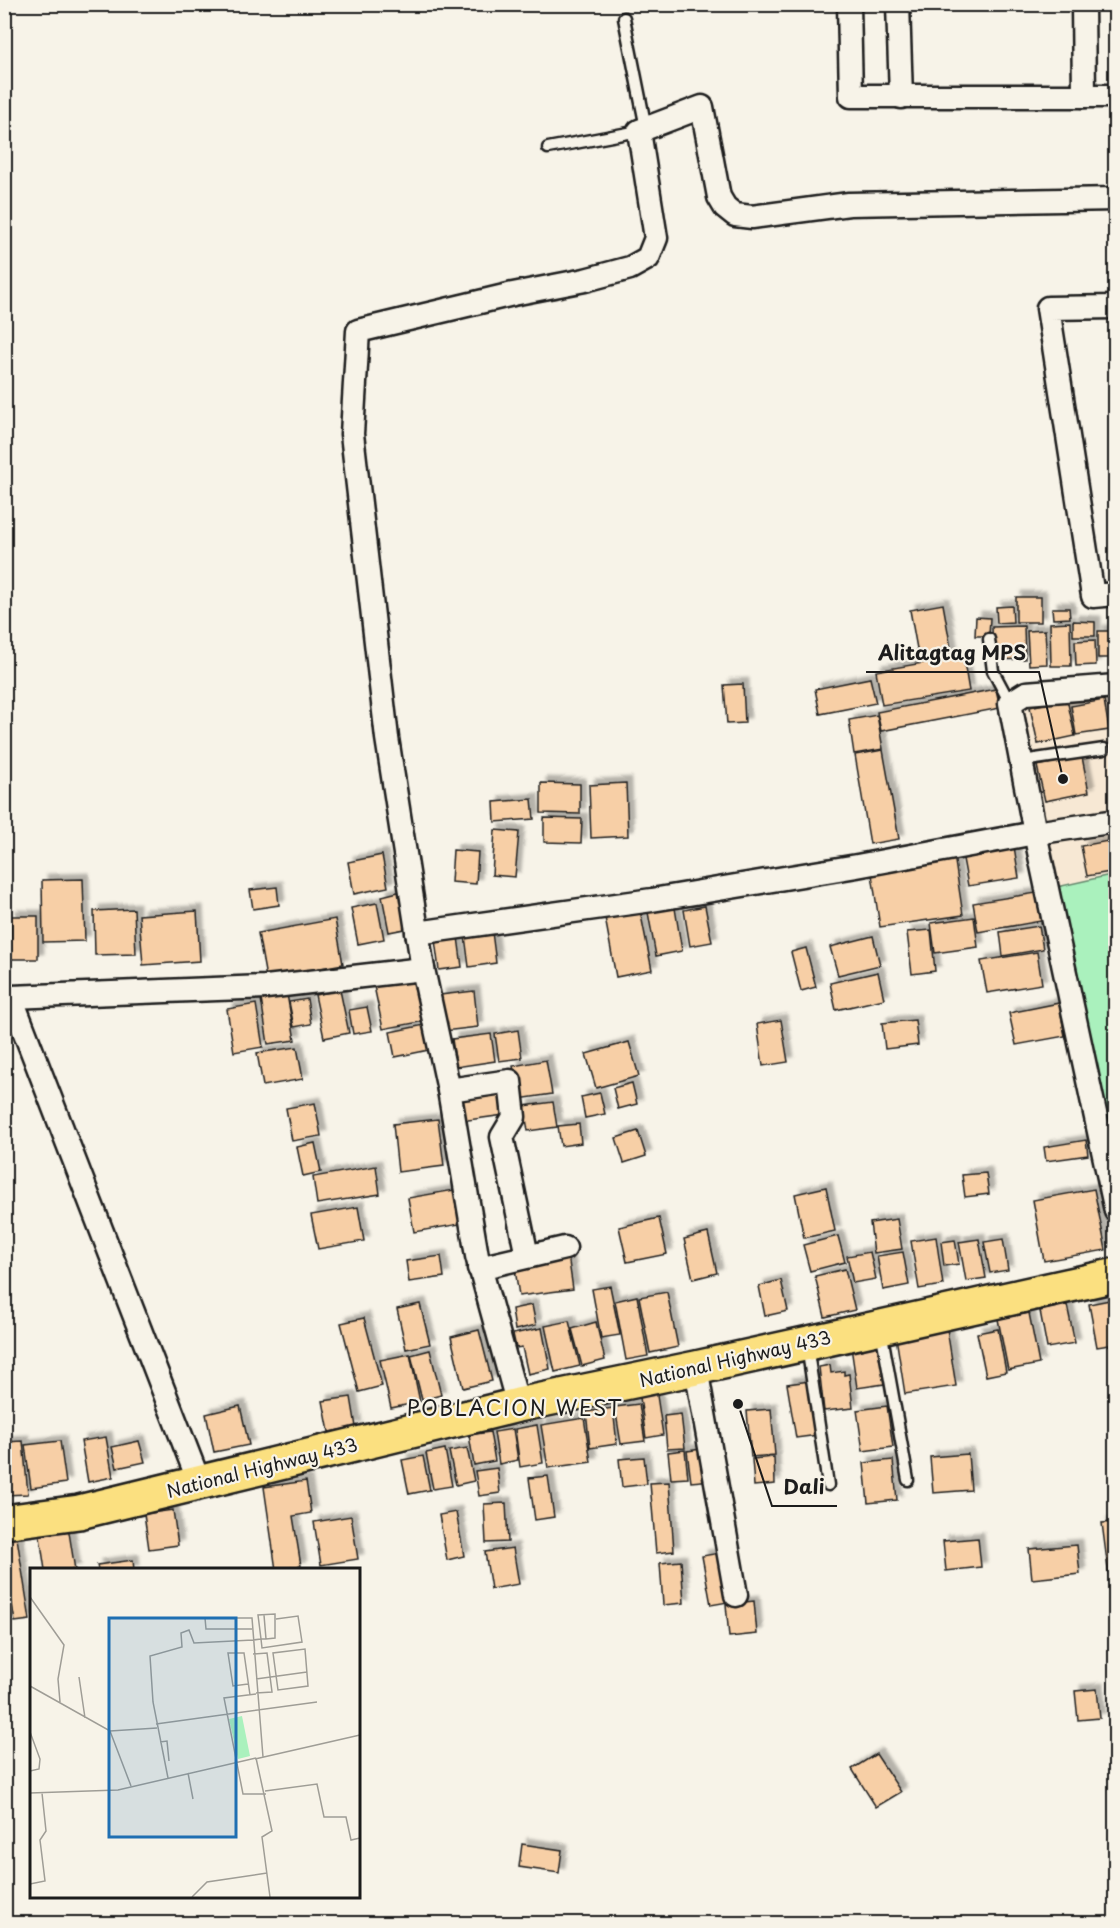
<svg xmlns="http://www.w3.org/2000/svg" width="1120" height="1928" font-family="'Playpen Sans',sans-serif">
  <style>
    .built { fill: #f7e8d4 }
    .green { fill: #aaf1bd; stroke: #63866c; stroke-width: 1.5 }
    .building { fill: #f7cfa6; stroke: #1c1c1c; stroke-width: 1.5; filter: url(#shadow) }
    .lines { fill: none; stroke-linecap: round; stroke-linejoin: round }
    .lane-casing { stroke: #1c1c1c; stroke-width: 15 }
    .street-casing { stroke: #1c1c1c; stroke-width: 27 }
    .primary-casing { stroke: #1c1c1c; stroke-width: 38 }
    .lane { stroke: #f7f3e8; stroke-width: 10 }
    .street { stroke: #f7f3e8; stroke-width: 22 }
    .primary { stroke: #fbe080; stroke-width: 33 }
    .labels { text-anchor: middle; dominant-baseline: central; stroke-width: 4.5; stroke-linejoin: round; paint-order: stroke }
    .street-label { font-size: 18px; fill: #1c1c1c; stroke: #f7f3e8 }
    .quarter-label { font-size: 21px; letter-spacing: 1.5px; fill: #1c1c1c; stroke: #f7f3e8 }
    .inset-road { fill: none; stroke: #9f9d96; stroke-width: 1.5 }
    .view { fill: #1f6fb2; fill-opacity: 0.15; stroke: #1f6fb2; stroke-width: 3 }
    .inset-edge { fill: none; stroke: #1c1c1c; stroke-width: 3 }
    .leader { fill: none; stroke: #1c1c1c; stroke-width: 2 }
    .callout-dot { fill: #1c1c1c; stroke: #f7f3e8; stroke-width: 2 }
    .callout-label { font-size: 20px; text-anchor: middle; font-weight: bold; fill: #1c1c1c; stroke: #f7f3e8; stroke-width: 4.5; stroke-linejoin: round; paint-order: stroke }
  </style>
  <defs>
    <filter id="shadow"><feDropShadow dx="5.5" dy="-5.5" stdDeviation="1.5" flood-color="#0004"/></filter>
  </defs>
  <rect width="100%" height="100%" fill="#f7f3e8"/>
  <filter id="ink" filterUnits="userSpaceOnUse"><feTurbulence type="fractalNoise" baseFrequency=".0167" numOctaves="2"/><feDisplacementMap in="SourceGraphic" scale="12" xChannelSelector="R" yChannelSelector="G"/><feConvolveMatrix kernelMatrix="1 2 1 2 8 2 1 2 1" color-interpolation-filters="sRGB"/></filter>
  <g filter="url(#ink)">
    <!-- built -->
    <polygon class="built" points="1115,694 1115,1154 1019,716 1026,703"/>
    <!-- green -->
    <polygon class="green" points="1115,874 1115,1154 1057,887"/>
    <!-- building -->
    <g class="building">
      <rect x="1016" y="597" width="25" height="25"/>
      <polygon points="943,604 952,654 919,660 910,610"/>
      <polygon points="1012,606 1013,622 997,623 996,607"/>
      <polygon points="1052,608 1069,608 1070,618 1053,619"/>
      <polygon points="976,617 990,618 989,636 975,636"/>
      <polygon points="1073,621 1095,622 1095,636 1073,636"/>
      <polygon points="1070,622 1071,666 1051,666 1050,623"/>
      <polygon points="1024,626 1025,659 993,660 992,627"/>
      <polygon points="1045,630 1047,664 1029,665 1027,631"/>
      <rect x="1098" y="631" width="18" height="27"/>
      <polygon points="1095,640 1096,665 1076,666 1075,641"/>
      <polygon points="963,656 969,691 882,705 876,671"/>
      <polygon points="870,678 876,703 820,714 815,689"/>
      <polygon points="743,684 745,723 727,724 724,685"/>
      <polygon points="996,689 1000,708 881,731 877,712"/>
      <polygon points="1067,699 1075,736 1038,744 1030,707"/>
      <polygon points="1104,700 1109,730 1076,735 1071,706"/>
      <polygon points="1116,703 1116,731 1114,731 1110,704"/>
      <polygon points="877,715 883,749 854,754 849,720"/>
      <polygon points="883,750 899,839 870,844 855,755"/>
      <polygon points="1082,757 1089,792 1045,801 1037,766"/>
      <polygon points="541,783 580,784 580,814 541,813"/>
      <polygon points="626,783 628,836 591,838 589,785"/>
      <polygon points="532,799 534,819 495,822 494,802"/>
      <polygon points="544,818 582,819 581,843 544,842"/>
      <polygon points="495,830 519,832 515,877 492,875"/>
      <polygon points="1013,840 1019,878 968,886 961,848"/>
      <polygon points="1113,840 1116,851 1116,871 1087,876 1081,846"/>
      <polygon points="453,850 478,852 476,884 451,882"/>
      <polygon points="382,855 388,887 354,894 348,862"/>
      <polygon points="954,855 963,915 880,927 871,868"/>
      <polygon points="83,879 85,941 43,942 42,880"/>
      <polygon points="277,887 279,905 253,909 250,890"/>
      <polygon points="402,891 410,928 389,932 382,896"/>
      <polygon points="1036,893 1041,921 978,932 973,903"/>
      <polygon points="674,902 682,951 656,956 647,907"/>
      <polygon points="377,903 384,939 358,944 351,908"/>
      <polygon points="639,905 652,970 616,977 604,912"/>
      <polygon points="705,906 712,942 690,946 684,910"/>
      <polygon points="134,909 136,954 95,955 94,911"/>
      <polygon points="197,911 200,961 143,965 139,915"/>
      <rect x="11" y="916" width="27" height="43"/>
      <polygon points="974,917 978,947 935,953 931,923"/>
      <polygon points="335,919 343,964 266,978 258,933"/>
      <polygon points="1039,926 1043,949 1003,956 1000,932"/>
      <polygon points="931,930 935,971 912,974 907,932"/>
      <polygon points="492,932 496,963 469,967 465,936"/>
      <polygon points="873,936 880,965 838,975 830,947"/>
      <polygon points="458,937 462,967 439,970 435,940"/>
      <polygon points="806,948 816,987 801,991 791,952"/>
      <polygon points="1037,952 1042,984 987,993 981,961"/>
      <polygon points="878,972 884,999 836,1010 830,983"/>
      <polygon points="416,978 425,1021 383,1029 374,986"/>
      <polygon points="340,990 349,1033 324,1038 315,995"/>
      <polygon points="474,991 478,1027 444,1031 440,995"/>
      <polygon points="287,994 295,1040 268,1044 261,999"/>
      <polygon points="307,999 311,1024 294,1027 289,1002"/>
      <polygon points="1059,1003 1065,1036 1016,1045 1009,1013"/>
      <polygon points="256,1004 263,1047 234,1052 227,1009"/>
      <polygon points="367,1007 372,1031 353,1034 349,1010"/>
      <polygon points="781,1020 788,1062 763,1066 757,1024"/>
      <polygon points="915,1020 918,1045 885,1049 882,1023"/>
      <polygon points="429,1024 434,1049 395,1057 390,1032"/>
      <polygon points="518,1030 522,1058 499,1061 495,1034"/>
      <polygon points="491,1034 495,1061 456,1067 452,1039"/>
      <polygon points="629,1042 639,1076 596,1088 586,1054"/>
      <polygon points="297,1047 303,1079 263,1086 257,1053"/>
      <polygon points="546,1060 552,1094 519,1099 513,1066"/>
      <polygon points="632,1083 637,1104 618,1109 613,1088"/>
      <polygon points="501,1091 504,1115 461,1121 458,1097"/>
      <polygon points="600,1093 605,1114 585,1118 581,1097"/>
      <polygon points="553,1102 557,1127 528,1131 524,1106"/>
      <polygon points="315,1103 321,1136 292,1141 286,1108"/>
      <polygon points="438,1119 444,1166 398,1172 393,1124"/>
      <polygon points="579,1124 581,1143 561,1146 558,1126"/>
      <polygon points="638,1131 646,1156 624,1163 616,1138"/>
      <polygon points="1086,1140 1088,1155 1046,1161 1044,1147"/>
      <polygon points="315,1143 321,1172 303,1176 297,1147"/>
      <polygon points="376,1166 380,1194 317,1204 313,1177"/>
      <polygon points="986,1173 989,1194 965,1197 962,1175"/>
      <polygon points="826,1187 835,1231 804,1238 795,1194"/>
      <polygon points="1094,1189 1106,1250 1044,1261 1033,1200"/>
      <polygon points="454,1190 460,1224 414,1232 408,1198"/>
      <polygon points="358,1207 364,1241 318,1249 311,1215"/>
      <polygon points="659,1218 667,1254 627,1262 619,1227"/>
      <polygon points="897,1219 902,1249 874,1253 870,1223"/>
      <polygon points="708,1233 717,1273 693,1279 684,1239"/>
      <polygon points="838,1236 845,1262 810,1271 803,1245"/>
      <polygon points="936,1237 943,1285 919,1289 911,1241"/>
      <polygon points="979,1239 986,1278 966,1281 959,1242"/>
      <polygon points="1003,1239 1008,1270 990,1273 984,1242"/>
      <polygon points="955,1240 959,1264 944,1266 941,1242"/>
      <polygon points="870,1252 876,1279 853,1283 847,1256"/>
      <polygon points="903,1252 909,1285 883,1290 877,1256"/>
      <polygon points="568,1255 573,1289 519,1296 514,1262"/>
      <polygon points="441,1256 444,1277 409,1282 406,1261"/>
      <polygon points="845,1269 855,1310 825,1317 815,1276"/>
      <polygon points="781,1280 788,1311 765,1316 759,1286"/>
      <polygon points="610,1286 620,1335 601,1338 592,1289"/>
      <polygon points="667,1292 678,1347 650,1353 639,1297"/>
      <polygon points="637,1296 648,1356 626,1360 615,1301"/>
      <polygon points="1115,1299 1116,1344 1097,1347 1089,1304"/>
      <polygon points="420,1304 430,1344 406,1349 397,1309"/>
      <polygon points="532,1305 536,1325 515,1330 512,1309"/>
      <polygon points="1067,1305 1075,1343 1047,1348 1040,1311"/>
      <polygon points="1029,1313 1039,1364 1008,1370 998,1319"/>
      <polygon points="364,1318 382,1386 359,1392 341,1323"/>
      <polygon points="569,1321 580,1366 555,1372 545,1326"/>
      <polygon points="596,1322 605,1360 582,1366 572,1329"/>
      <polygon points="542,1328 550,1369 528,1374 522,1347 516,1348 513,1334"/>
      <polygon points="947,1329 956,1386 905,1394 896,1337"/>
      <polygon points="998,1329 1006,1372 986,1376 977,1333"/>
      <polygon points="479,1330 492,1381 463,1388 451,1337"/>
      <polygon points="878,1343 884,1384 857,1388 851,1347"/>
      <polygon points="430,1350 441,1395 422,1400 411,1355"/>
      <polygon points="410,1354 420,1402 391,1408 380,1360"/>
      <polygon points="830,1365 831,1373 844,1371 844,1375 849,1374 853,1408 824,1411 819,1367"/>
      <polygon points="810,1381 818,1435 796,1438 787,1384"/>
      <polygon points="656,1389 663,1435 646,1438 639,1391"/>
      <polygon points="351,1397 356,1427 329,1432 323,1401"/>
      <polygon points="639,1404 645,1441 621,1444 615,1407"/>
      <polygon points="240,1406 249,1445 214,1452 206,1414"/>
      <polygon points="887,1406 893,1447 863,1451 857,1410"/>
      <polygon points="613,1408 617,1444 590,1448 586,1412"/>
      <polygon points="771,1409 775,1455 751,1457 747,1411"/>
      <polygon points="681,1414 685,1448 667,1449 664,1416"/>
      <polygon points="584,1418 591,1462 548,1468 541,1425"/>
      <polygon points="537,1425 543,1463 520,1467 515,1429"/>
      <polygon points="513,1429 518,1460 499,1464 494,1432"/>
      <polygon points="490,1432 495,1461 474,1465 469,1435"/>
      <polygon points="106,1437 113,1477 88,1482 81,1441"/>
      <polygon points="23,1441 28,1494 4,1495 4,1442"/>
      <polygon points="60,1441 66,1483 31,1488 25,1445"/>
      <polygon points="139,1441 145,1462 117,1468 112,1447"/>
      <polygon points="467,1448 474,1481 456,1485 449,1451"/>
      <polygon points="709,1448 712,1480 691,1482 687,1451"/>
      <polygon points="445,1449 452,1486 433,1489 426,1453"/>
      <polygon points="685,1450 688,1478 671,1479 668,1452"/>
      <polygon points="968,1454 971,1490 933,1493 930,1457"/>
      <polygon points="423,1456 430,1490 409,1494 402,1460"/>
      <polygon points="644,1457 647,1484 622,1487 619,1459"/>
      <polygon points="774,1457 775,1484 754,1486 752,1459"/>
      <polygon points="893,1460 897,1500 868,1503 864,1463"/>
      <polygon points="497,1468 500,1493 479,1496 475,1471"/>
      <polygon points="548,1476 554,1517 535,1520 529,1478"/>
      <polygon points="306,1481 311,1513 293,1516 301,1566 276,1570 264,1487"/>
      <polygon points="669,1482 674,1551 656,1553 650,1483"/>
      <polygon points="506,1503 508,1542 486,1543 484,1504"/>
      <polygon points="173,1510 178,1545 149,1549 144,1514"/>
      <polygon points="456,1512 464,1556 447,1560 439,1515"/>
      <polygon points="351,1516 358,1559 321,1565 314,1522"/>
      <polygon points="1116,1522 1116,1584 1110,1585 1102,1523"/>
      <polygon points="68,1526 75,1570 45,1570 39,1530"/>
      <polygon points="17,1538 30,1620 15,1622 4,1557 4,1540"/>
      <polygon points="978,1538 981,1567 946,1571 943,1541"/>
      <polygon points="1077,1545 1080,1574 1032,1579 1029,1549"/>
      <polygon points="513,1548 519,1584 491,1589 485,1552"/>
      <polygon points="725,1552 734,1601 711,1605 702,1556"/>
      <polygon points="133,1560 134,1570 98,1570 97,1565"/>
      <polygon points="681,1561 684,1603 663,1605 660,1563"/>
      <polygon points="4,1568 10,1600 4,1601"/>
      <polygon points="754,1601 757,1634 729,1637 726,1604"/>
      <polygon points="1097,1689 1100,1718 1078,1720 1075,1691"/>
      <polygon points="876,1754 901,1792 876,1807 852,1769"/>
      <polygon points="522,1844 562,1850 559,1873 519,1867"/>
    </g>
    <g class="lines">
      <defs>
        <g id="lane">
          <polyline points="624,18 646,128"/>
          <polyline points="548,148 639,131"/>
          <polyline points="989,639 993,671 1010,703"/>
          <polyline points="1022,761 1104,749"/>
          <polyline points="881,1330 908,1480"/>
          <polyline points="807,1346 828,1485"/>
        </g>
        <g id="street">
          <polyline points="849,4 851,96 1116,96"/>
          <polyline points="898,4 901,97"/>
          <polyline points="1083,4 1084,96"/>
          <polyline points="1116,307 1048,308 1093,596 1116,594"/>
          <polyline points="1116,686 1026,693 1010,703 1035,833 1116,1211"/>
          <polyline points="417,933 652,900 857,866 1035,833 1116,821"/>
          <polyline points="4,995 11,997 266,987 423,969"/>
          <polyline points="11,997 199,1482"/>
          <polyline points="449,1090 510,1081 514,1117 502,1137 527,1256"/>
          <polyline points="479,1268 565,1248"/>
          <polyline points="696,1368 736,1595"/>
          <polyline points="518,1405 477,1256 449,1090 423,969 387,738 352,434 358,331 513,294 585,280 630,268 648,258 656,238 639,131 702,107 719,197 725,207 735,215 752,217 849,204 1116,199"/>
        </g>
        <polyline id="primary" points="4,1522 79,1512 518,1405 696,1368 1116,1275"/>
      </defs>
      <!-- lane casing -->
      <use href="#lane" class="lane-casing"/>
      <!-- street casing -->
      <use href="#street" class="street-casing"/>
      <!-- primary casing -->
      <use href="#primary" class="primary-casing"/>
      <!-- lane -->
      <use href="#lane" class="lane"/>
      <!-- street -->
      <use href="#street" class="street"/>
      <!-- primary -->
      <use href="#primary" class="primary"/>
    </g>
  </g>
  <g class="labels">
    <!-- street labels -->
    <g class="street-label">
      <text transform="translate(735 1358) rotate(-13)">National Highway 433</text>
      <text transform="translate(262 1467) rotate(-14)">National Highway 433</text>
    </g>
    <!-- quarter labels -->
    <g class="quarter-label">
      <text x="515" y="1407">POBLACION WEST</text>
    </g>
  </g>
  <!-- overview -->
  <g transform="translate(30 1568)">
    <rect width="330" height="330" fill="#f7f3e8"/>
    <path d="M212,148L220,188L208,191L199,151Z" fill="#aaf1bd"/>
    <path class="inset-road" d="M0,29L34,77L28,111L30,134M234,47L236,71M173,50H222L233,189M175,50L176,61H222M275,81L278,118L248,122L243,85ZM223,86L237,85L242,124L226,125M49,109L55,150M226,111L277,104M218,116L203,118L198,85H214L220,127M0,118L80,163L127,160M226,126L194,130L213,226H236M126,156L287,134M80,163L101,218M0,164L10,191L9,201L0,203M130,174L137,173L139,193M226,190L242,263L232,269L240,329M225,191L330,167M158,205L163,231M138,210L123,134L120,88L152,79L151,65L159,62L164,75L223,72L231,71H236L245,70V46L228,47L231,71L232,80L272,74L268,48L246,51M235,223L287,216L294,249H316L321,272L330,270M0,225L88,222L226,190M0,316L15,313L10,272L16,263L12,225M162,329L177,314L237,305"/>
    <path class="view" d="M79,50H206V269H79Z"/>
    <rect width="330" height="330" class="inset-edge"/>
  </g>
  <!-- callouts -->
  <path class="leader" d="M1063 779L1039 672H866M738 1404L772 1506H837"/>
  <g class="callout-dot">
    <circle cx="1063" cy="779" r="6"/>
    <circle cx="738" cy="1404" r="6"/>
  </g>
  <g class="callout-label">
    <text x="952" y="660">Alitagtag MPS</text>
    <text x="804" y="1494">Dali</text>
  </g>
  <!-- margin -->
  <rect width="1120" height="1928" fill="none" stroke="#f7f3e8" stroke-width="24"/>
  <rect x="12" y="12" width="1096" height="1904" fill="none" stroke="#1c1c1c" stroke-width="2" filter="url(#ink)"/>
</svg>
